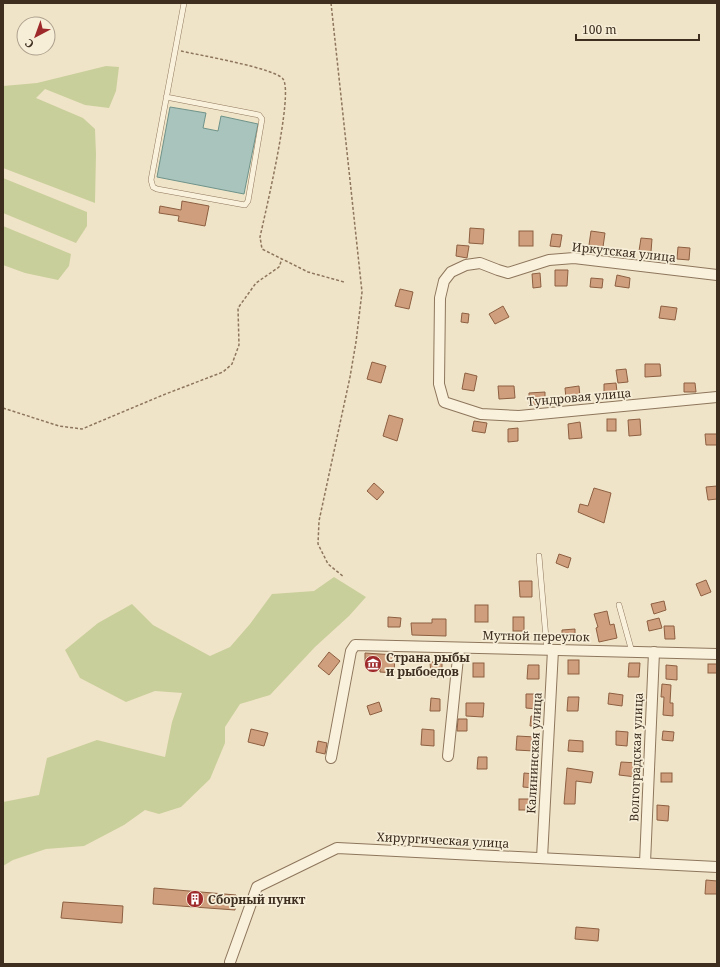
<svg xmlns="http://www.w3.org/2000/svg" width="720" height="967" font-family="'Noto Serif',serif">
  <style>
    .green { fill: #c9cf9b }
    .water { fill: #a9c4bc; stroke: #6f938a }
    .building { fill: #cf9f7d; stroke: #8d5f41 }
    .lines { fill: none; stroke-linecap: round; stroke-linejoin: round }
    .service-casing { stroke: #8d765c; stroke-width: 6 }
    .minor-casing { stroke: #8d765c; stroke-width: 12 }
    .path { stroke: #8d765c; stroke-width: 1.5; stroke-dasharray: 3 2; stroke-linecap: butt }
    .service { stroke: #faf1dc; stroke-width: 5 }
    .minor { stroke: #faf1dc; stroke-width: 10 }
    .labels { text-anchor: middle; dominant-baseline: central; stroke-width: 3.5; stroke-linejoin: round; paint-order: stroke }
    .street-label { font-size: 12px; fill: #3d2e20; stroke: #f7eed8 }
    .poi-label { font-size: 12px; font-weight: bold; fill: #3d2e20; stroke: #f7eed8; text-anchor: start }
  </style>
  <rect width="100%" height="100%" fill="#f0e4c8"/>
  <!-- green -->
  <g class="green">
    <polygon points="106,66 119,67 116,91 109,108 85,105 45,89 36,98 83,118 95,129 96,154 95,203 3,168 3,86 37,83"/>
    <polygon points="3,178 87,212 87,226 76,243 3,213"/>
    <polygon points="3,226 71,254 69,266 58,280 25,273 3,265"/>
    <polygon points="334,577 366,597 349,616 315,647 270,695 240,704 225,727 225,743 210,779 181,807 159,814 145,810 124,825 84,846 46,849 13,860 3,866 3,802 39,795 47,758 97,740 165,757 172,722 182,693 155,691 126,702 80,678 65,650 98,623 132,604 153,625 210,656 230,647 250,624 272,594 314,591"/>
  </g>
  <!-- water -->
  <polygon class="water" points="170,107 206,113 203,128 218,131 221,116 258,124 244,194 157,177"/>
  <!-- building -->
  <g class="building">
    <polygon points="182,201 209,206 205,226 178,221 179,216 159,213 160,206 181,210"/>
    <polygon points="470,228 484,229 483,244 469,243"/>
    <rect x="519" y="231" width="14" height="15"/>
    <polygon points="591,231 605,233 603,247 589,245"/>
    <polygon points="552,234 562,235 560,247 550,246"/>
    <polygon points="641,238 652,239 651,252 639,251"/>
    <polygon points="457,245 469,246 467,258 456,256"/>
    <polygon points="678,247 690,248 689,260 677,259"/>
    <polygon points="555,270 568,270 567,286 555,286"/>
    <polygon points="540,273 541,287 533,288 532,274"/>
    <polygon points="617,275 630,278 629,288 615,286"/>
    <polygon points="591,278 603,279 602,288 590,287"/>
    <polygon points="400,289 413,292 409,309 395,306"/>
    <polygon points="503,306 509,317 495,324 489,314"/>
    <polygon points="661,306 677,308 675,320 659,318"/>
    <polygon points="462,313 469,314 468,323 461,322"/>
    <polygon points="372,362 386,366 381,383 367,379"/>
    <polygon points="645,364 660,364 661,376 645,377"/>
    <polygon points="626,369 628,382 618,383 616,370"/>
    <polygon points="465,373 477,376 474,391 462,389"/>
    <polygon points="616,383 617,392 615,394 604,394 604,384"/>
    <polygon points="684,383 695,383 696,392 684,392"/>
    <polygon points="498,386 514,386 515,398 499,399"/>
    <polygon points="579,386 580,397 566,399 565,388"/>
    <polygon points="545,392 545,404 529,405 529,393"/>
    <polygon points="389,415 403,419 397,441 383,436"/>
    <rect x="607" y="419" width="9" height="12"/>
    <polygon points="640,419 641,435 629,436 628,420"/>
    <polygon points="474,421 487,423 485,433 472,431"/>
    <polygon points="580,422 582,438 569,439 568,424"/>
    <polygon points="518,428 518,441 508,442 508,429"/>
    <polygon points="705,434 717,434 717,445 706,445"/>
    <polygon points="374,483 384,492 377,500 367,491"/>
    <polygon points="717,486 717,499 708,500 706,487"/>
    <polygon points="594,488 611,493 604,523 578,512 580,504 588,506"/>
    <polygon points="559,554 571,558 568,568 556,563"/>
    <polygon points="706,580 711,592 701,596 696,584"/>
    <polygon points="519,581 532,581 532,597 520,597"/>
    <polygon points="664,601 666,610 654,614 651,604"/>
    <rect x="475" y="605" width="13" height="17"/>
    <polygon points="607,611 610,625 614,624 617,638 599,642 596,628 598,627 594,614"/>
    <polygon points="388,617 401,618 400,627 388,627"/>
    <rect x="513" y="617" width="11" height="14"/>
    <polygon points="659,618 662,628 649,631 647,621"/>
    <polygon points="432,619 446,619 446,636 412,635 411,623 432,623"/>
    <polygon points="664,626 674,626 675,639 665,639"/>
    <polygon points="575,629 575,639 562,640 562,630"/>
    <polygon points="329,652 340,661 329,675 318,666"/>
    <polygon points="365,653 395,655 394,673 380,672 380,667 365,666"/>
    <rect x="568" y="660" width="11" height="14"/>
    <polygon points="430,662 442,662 442,677 431,677"/>
    <rect x="473" y="663" width="11" height="14"/>
    <polygon points="629,663 640,663 639,677 628,677"/>
    <rect x="708" y="664" width="9" height="9"/>
    <polygon points="528,665 539,665 539,679 527,679"/>
    <polygon points="666,665 677,666 677,680 666,679"/>
    <polygon points="662,684 671,685 670,703 673,703 673,716 663,715 664,697 661,697"/>
    <polygon points="609,693 623,695 622,706 608,704"/>
    <polygon points="526,694 537,694 537,709 526,708"/>
    <polygon points="568,697 579,697 578,711 567,711"/>
    <polygon points="431,698 440,699 440,711 430,711"/>
    <polygon points="379,702 382,711 370,715 367,706"/>
    <polygon points="466,703 484,703 483,717 466,716"/>
    <polygon points="531,716 538,716 538,726 530,726"/>
    <polygon points="458,719 467,719 467,731 457,731"/>
    <polygon points="251,729 268,733 264,746 248,742"/>
    <polygon points="422,729 434,730 434,746 421,745"/>
    <polygon points="616,731 628,732 627,746 616,745"/>
    <polygon points="663,731 674,732 673,741 662,740"/>
    <polygon points="517,736 535,737 534,751 516,750"/>
    <polygon points="569,740 583,741 583,752 568,751"/>
    <polygon points="318,741 327,743 325,754 316,752"/>
    <polygon points="478,757 487,757 487,769 477,769"/>
    <polygon points="621,762 638,763 636,777 619,775"/>
    <polygon points="567,768 593,772 591,783 576,781 575,804 564,804"/>
    <polygon points="524,773 535,774 534,788 523,787"/>
    <rect x="661" y="773" width="11" height="9"/>
    <rect x="519" y="799" width="14" height="11"/>
    <polygon points="657,805 669,806 668,821 657,820"/>
    <polygon points="706,880 717,881 717,894 705,894"/>
    <polygon points="154,888 236,895 235,910 153,904"/>
    <polygon points="63,902 123,906 122,923 61,918"/>
    <polygon points="576,927 599,929 598,941 575,939"/>
  </g>
  <g class="lines">
    <defs>
      <g id="service">
        <path d="M166,97L259,115L262,119L248,201L245,205L157,189L153,187L151,180C162,121 173,62 184,3"/>
        <polyline points="539,556 547,650"/>
        <polyline points="619,605 632,652"/>
      </g>
      <g id="minor">
        <polyline points="717,275 574,258 549,260 508,273 498,270 480,263 466,265 451,272 444,281 440,298 439,384 444,402 481,414 519,416 717,397"/>
        <polyline points="448,756 459,648"/>
        <polyline points="331,758 351,651 355,645 717,654"/>
        <polyline points="542,858 553,650"/>
        <polyline points="645,863 654,652"/>
        <polyline points="230,962 257,887 337,848 717,867"/>
      </g>
    </defs>
    <!-- service casing -->
    <use href="#service" class="service-casing"/>
    <!-- minor casing -->
    <use href="#minor" class="minor-casing"/>
    <!-- path -->
    <g class="path">
      <polyline points="331,3 362,292 356,342 350,377 319,521 318,544 328,564 344,577"/>
      <path d="M181,51C198,55 275,68 283,79C294,93 265,214 260,237L262,249L308,272L344,282"/>
      <polyline points="3,408 59,426 82,429 163,395 223,372 232,364 239,345 238,308 256,283 279,267 282,259"/>
    </g>
    <!-- service -->
    <use href="#service" class="service"/>
    <!-- minor -->
    <use href="#minor" class="minor"/>
  </g>
  <!-- icons -->
  <defs>
    <symbol id="museum-disc" viewBox="-11 -11 22 22"><circle r="9.5" fill="#9e2a2b" stroke="#f7eed8"/><path d="M0-6L6-3V-2H-6V-3ZM-5-1h2V3h-2ZM-1-1h2V3h-2ZM3-1h2V3H3ZM-6 4H6V6H-6Z" fill="#fff"/></symbol>
    <symbol id="building-disc" viewBox="-11 -11 22 22"><circle r="9.5" fill="#9e2a2b" stroke="#f7eed8"/><path d="M-4-6H4V6H1V3H-1V6H-4ZM-2.5-4.3h1.7v1.8h-1.7ZM.8-4.3h1.7v1.8H.8ZM-2.5-1h1.7V.8h-1.7ZM.8-1h1.7V.8H.8Z" fill="#fff"/></symbol>
  </defs>
  <g fill-rule="evenodd">
    <use href="#museum-disc" x="363" y="654" width="20" height="20"/>
    <use href="#building-disc" x="185" y="889" width="20" height="20"/>
  </g>
  <g class="labels">
    <!-- street labels -->
    <g class="street-label">
      <text transform="translate(624 252) rotate(6)">Иркутская улица</text>
      <text transform="translate(579 397) rotate(-5)">Тундровая улица</text>
      <text transform="translate(536 636) rotate(1)">Мутной переулок</text>
      <text transform="translate(534 753) rotate(-87)">Калининская улица</text>
      <text transform="translate(636 757) rotate(-88)">Волгоградская улица</text>
      <text transform="translate(443 840) rotate(3)">Хирургическая улица</text>
    </g>
    <!-- poi labels -->
    <g class="poi-label">
      <text x="386" y="657">Страна рыбы<tspan x="386" dy="14">и рыбоедов</tspan></text>
      <text x="208" y="899">Сборный пункт</text>
    </g>
  </g>
  <!-- border -->
  <rect width="720" height="967" fill="none" stroke="#3d2e20" stroke-width="8"/>
  <!-- north arrow -->
  <g transform="translate(36 36) rotate(221)"><circle r="19" fill="#f7eed8" stroke="#ada18e"/>
  <path d="M0-3L7 15L0 10L-7 15Z" fill="#9e2a2b"/>
  <text y="-6" font-size="11" font-weight="bold" text-anchor="middle" fill="#3d2e20">С</text>
  </g>
  <!-- scale -->
  <path d="M576 34v6h123v-6" fill="none" stroke="#3d2e20" stroke-width="2"/>
  <text x="582" y="34" font-size="12" fill="#3d2e20" stroke="#f7eed8" stroke-width="3" paint-order="stroke">100 m</text>
</svg>
